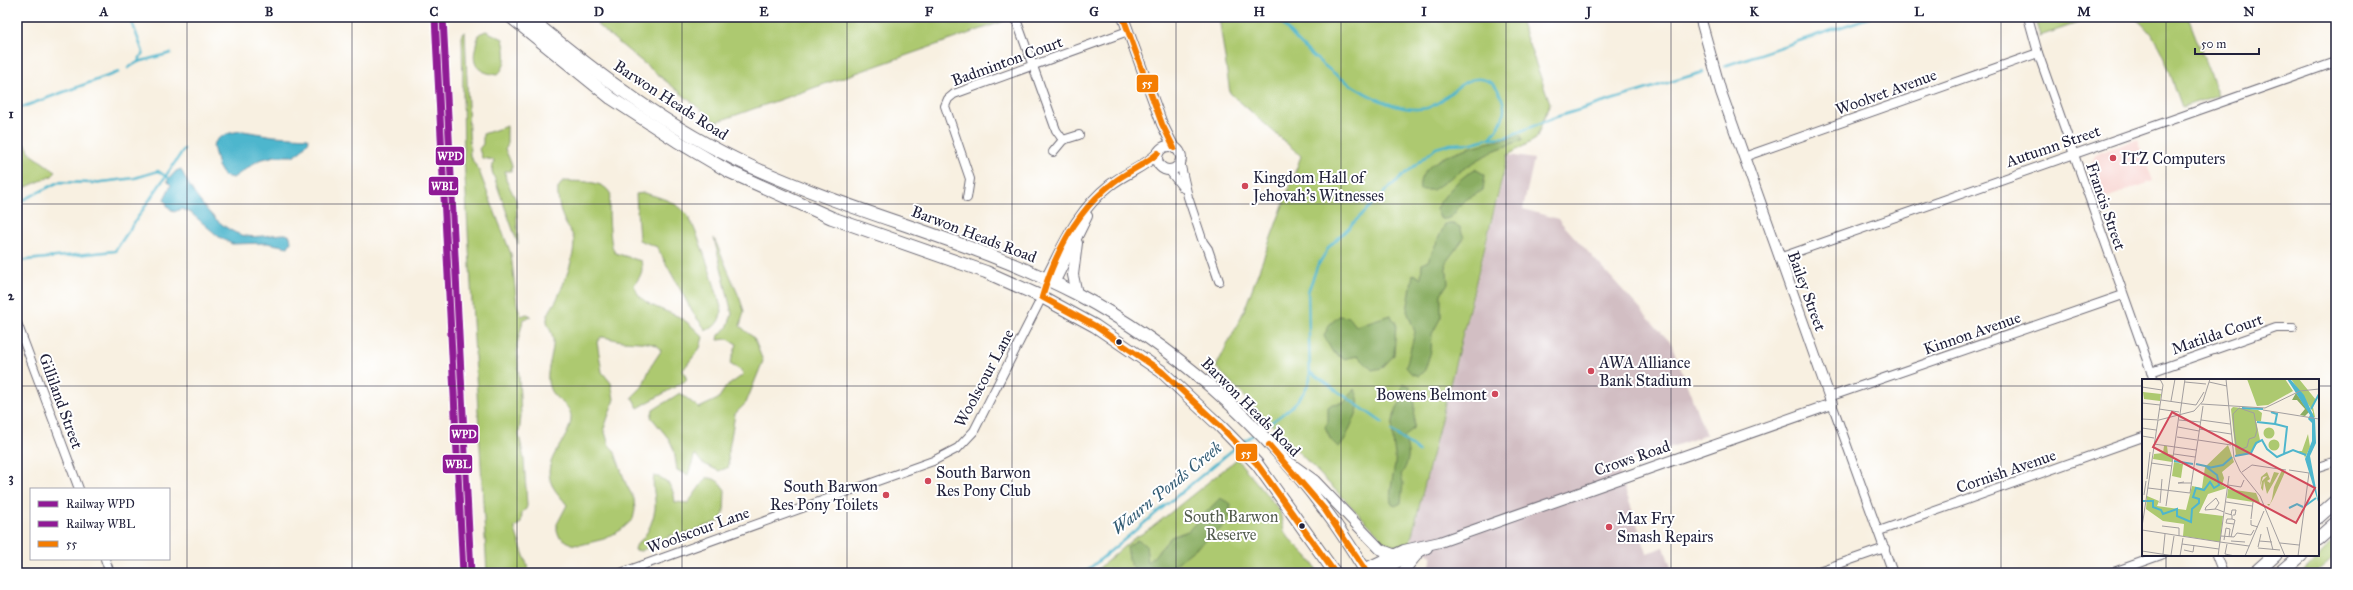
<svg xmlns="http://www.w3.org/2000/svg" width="2353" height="590" font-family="'IM FELL Great Primer',serif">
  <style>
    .built { fill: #f7d0cc }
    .industrial { fill: #d2bec3 }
    .green { fill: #adc970; stroke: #687656 }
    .forest { fill: #8aad62; stroke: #56684e }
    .water { fill: #4eb6cd; stroke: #386c84 }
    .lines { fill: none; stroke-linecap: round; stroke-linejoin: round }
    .stream { stroke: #4eb6cd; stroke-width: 2.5 }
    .minor-casing { stroke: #6d6a75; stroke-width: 10 }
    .tertiary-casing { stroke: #6d6a75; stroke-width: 12 }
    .primary-casing { stroke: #6d6a75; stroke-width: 14 }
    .trunk-casing { stroke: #6d6a75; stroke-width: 15 }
    .minor { stroke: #fff; stroke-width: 8 }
    .tertiary { stroke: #fff; stroke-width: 10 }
    .primary { stroke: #fff; stroke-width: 12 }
    .trunk { stroke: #fff; stroke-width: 13 }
    .bus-1-casing { stroke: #fff; stroke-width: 9 }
    .bus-1 { stroke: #f47d03; stroke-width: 6 }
    .rail-1-casing { stroke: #fff; stroke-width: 10 }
    .rail-2-casing { stroke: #fff; stroke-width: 10 }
    .rail-1 { stroke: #8f1a95; stroke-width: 7 }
    .rail-2 { stroke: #8f1a95; stroke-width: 7 }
    .grid { fill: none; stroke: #22223b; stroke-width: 1; stroke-opacity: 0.55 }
    .poi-dot { fill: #d1495b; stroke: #fff; stroke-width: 1.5 }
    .bus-dot { fill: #22223b; stroke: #fff; stroke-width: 1.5 }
    .labels { text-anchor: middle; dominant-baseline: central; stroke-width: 4; stroke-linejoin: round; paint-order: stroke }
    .street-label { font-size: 16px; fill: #22223b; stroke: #fff }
    .poi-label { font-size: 16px; fill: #22223b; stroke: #fff; text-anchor: start }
    .park-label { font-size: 16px; fill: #535c4e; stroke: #fff }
    .water-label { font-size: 17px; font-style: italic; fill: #345d75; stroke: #fff }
    .inset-river { fill: none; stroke: #4eb6cd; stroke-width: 2 }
    .inset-road { fill: none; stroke: #a29e9f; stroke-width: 1 }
    .view { fill: #d1495b; fill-opacity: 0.15; stroke: #d1495b; stroke-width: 2 }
    .inset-edge { fill: none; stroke: #22223b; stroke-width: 2 }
    .line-badge { stroke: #fff; stroke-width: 1.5 }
    .badge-label { font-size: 11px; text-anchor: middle; font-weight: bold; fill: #fff }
    .neatline { fill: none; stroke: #22223b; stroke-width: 1.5 }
    .grid-label { font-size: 13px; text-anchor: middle; font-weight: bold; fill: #22223b }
  </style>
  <rect width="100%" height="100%" fill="#fff"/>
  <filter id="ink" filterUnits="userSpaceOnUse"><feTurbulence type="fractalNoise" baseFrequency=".025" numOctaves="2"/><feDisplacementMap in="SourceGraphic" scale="8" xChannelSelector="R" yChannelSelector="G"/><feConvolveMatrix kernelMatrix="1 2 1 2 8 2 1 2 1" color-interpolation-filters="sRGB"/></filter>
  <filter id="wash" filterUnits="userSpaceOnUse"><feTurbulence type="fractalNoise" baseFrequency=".012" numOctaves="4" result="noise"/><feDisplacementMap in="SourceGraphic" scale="16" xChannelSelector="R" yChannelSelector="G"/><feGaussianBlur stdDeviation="0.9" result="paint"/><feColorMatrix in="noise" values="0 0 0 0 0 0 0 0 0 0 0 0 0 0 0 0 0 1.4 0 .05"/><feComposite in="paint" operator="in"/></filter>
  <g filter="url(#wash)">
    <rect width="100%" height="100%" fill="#f8f0e1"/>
    <!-- built -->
    <polygon class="built" points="2138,139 2153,181 2103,199 2092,168 2094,157 2098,153"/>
    <!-- industrial -->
    <polygon class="industrial" points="1509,155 1534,159 1523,209 1558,219 1671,343 1706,435 1617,466 1647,553 1664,547 1673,573 1428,573 1432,557 1412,538"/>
    <!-- green -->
    <g class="green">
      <polygon points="610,17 1016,17 716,122 597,25 599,21"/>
      <polygon points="1219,17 1519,17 1550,103 1536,139 1508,155 1410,543 1396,546 1383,545 1380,536 1216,367 1244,311 1301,156 1230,93"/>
      <polygon points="2034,17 2095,17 2040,36"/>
      <path d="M2133,17H2188L2218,95L2182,107C2170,76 2162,36 2133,17Z"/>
      <path d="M486,31L503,39C506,52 508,66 497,75C469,71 472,58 479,34Z"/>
      <polygon points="465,32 470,156 479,171 511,254 517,304 521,316 527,314 531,316 523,320 517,345 521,415 519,435 524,459 527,506 526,509 522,512 521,523 515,527 515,530 530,573 487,573 464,158 462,33"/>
      <polygon points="507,126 507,147 505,149 512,165 511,171 505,171 506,180 516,200 518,244 492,171 494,160 482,158 479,149 483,144 483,134"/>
      <polygon points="17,141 26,145 31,154 56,172 52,176 17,191"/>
      <path d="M563,181C579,182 604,179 611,195C607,199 610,243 613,249L615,253L641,261C644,272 640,277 634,285C639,306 665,309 681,318C689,323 697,331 703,337L700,348L683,370L687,380L638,408L632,397L642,387L651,366L661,351L658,346C644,340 631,343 617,340C611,339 607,337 601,337L597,342L602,372L611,383L614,399L604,429L609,445L614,450L626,484L634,499L635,510L633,519L621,530L604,539L580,545L571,544L559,536L557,530V524L567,505C562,498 556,493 552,485C540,459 569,443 571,419C572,403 555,402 550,389C543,373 555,355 553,338C552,332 548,327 547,321C546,314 555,304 558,297C565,280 574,260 574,242C574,233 567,228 564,220C560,211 557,198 558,188Z"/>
      <path d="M644,193C659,197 674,201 685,212C696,223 717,293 722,311C719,321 717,327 706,330L693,313L657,247L639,240L636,194Z"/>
      <polygon points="714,238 740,299 744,311 740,326 754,338 763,361 746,403 735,414 728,455 729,467 719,471 702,463 695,454 688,475 677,470 674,450 669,439 651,417 653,410 680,393 699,408 718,399 726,387 743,375 742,371 730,364 737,344 728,339 718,340 719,335 727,328 732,314"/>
      <polygon points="1237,459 1280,511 1284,531 1289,538 1307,556 1319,573 1093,573 1133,539 1150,529"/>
      <path d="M654,476C668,478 674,489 675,502L688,503L706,478C716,477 720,483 725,490L724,513L720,521L682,535H672L641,551L635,550C636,543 640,542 644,537C649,530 652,522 654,514C658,501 651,488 654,476Z"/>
      <polygon points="2336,538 2336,555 2315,573 2302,573"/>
    </g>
    <!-- forest -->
    <g class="forest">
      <path d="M1521,135L1522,140L1493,151L1466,167L1433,190H1420C1414,152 1497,142 1521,135Z"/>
      <path d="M1475,169L1485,175L1483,190C1477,194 1467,198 1462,203C1455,211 1452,221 1441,219L1436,208C1447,192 1458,179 1475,169Z"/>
      <polygon points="1445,224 1453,224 1460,227 1464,238 1446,262 1448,283 1441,294 1441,317 1432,334 1431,351 1425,370 1419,376 1411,373 1406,367 1415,332 1407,311 1413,274 1421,278 1422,264 1428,261"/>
      <polygon points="1390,315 1396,323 1394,355 1382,368 1372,370 1358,356 1343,359 1332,351 1324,336 1329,325 1339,316 1349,317 1356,326"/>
      <path d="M1403,384L1410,387L1409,398L1413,399L1415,404L1414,427L1404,438C1410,454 1410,460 1401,475L1403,483L1401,503L1395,506L1391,503C1388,486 1397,468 1395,455C1393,441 1390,424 1396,410C1397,406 1401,403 1402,399C1403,393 1400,390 1403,384Z"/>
      <path d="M1354,389C1364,404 1355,416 1349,430C1345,438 1346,442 1338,447L1331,440L1325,427L1328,422V407L1332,404L1345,402Z"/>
      <polygon points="1220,498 1231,504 1228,523 1164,573 1135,573 1136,572 1130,564 1127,547 1137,540 1146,545 1148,563 1171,537 1188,531"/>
    </g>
    <!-- water -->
    <g class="water">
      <path d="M243,131L274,136L308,138L309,141L301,151L293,156H275L259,160L233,178L224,176L218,166L213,146C218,134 232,132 243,131Z"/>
      <path d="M181,169C191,193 218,231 246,236C258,238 273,234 286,234L290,236L291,242L288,247L267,243L232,244L219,237L191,213L181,209L174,212L168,207L164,199L171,185L167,181L176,171Z"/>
    </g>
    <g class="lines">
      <!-- stream -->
      <g class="stream">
        <polyline points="138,62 171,53"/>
        <polyline points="1724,66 1871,17"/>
        <polyline points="128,68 138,62 143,52 130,17"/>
        <polyline points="17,109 119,72"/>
        <polyline points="1490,138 1506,137 1556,117 1703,72"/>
        <polyline points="17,203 59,182 93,183 135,178 158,171 171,180"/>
        <polyline points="17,261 115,251 184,149"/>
        <polyline points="1310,372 1383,423"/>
        <path d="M1261,429C1281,416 1303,402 1310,379L1308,292L1317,267L1329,247L1392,185L1436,148L1450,144L1472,143L1490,138C1502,124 1509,111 1500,94C1498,89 1494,83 1488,81C1463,70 1448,103 1427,108C1380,118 1302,54 1278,17"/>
        <polyline points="1392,431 1419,452"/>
        <polyline points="1241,443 1256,433"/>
        <polyline points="1084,573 1236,447"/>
      </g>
    </g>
  </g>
  <g filter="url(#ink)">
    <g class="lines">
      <defs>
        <g id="minor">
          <polyline points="2028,17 2038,53 2154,380"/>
          <polyline points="1016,19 1056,130 1063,140"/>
          <polyline points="1053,152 1063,140 1079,135"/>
          <polyline points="1744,157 2038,53"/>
          <polyline points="1180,162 1188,197 1203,242 1208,249 1219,281"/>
          <polyline points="1169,170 1183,188"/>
          <polyline points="967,198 970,179 945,106 948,99 954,94 1128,31"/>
          <polyline points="1779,258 2336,62"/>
          <polyline points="17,323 79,489"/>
          <polyline points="2151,372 2276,328 2293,328"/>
          <polyline points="1829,397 2123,295"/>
          <polyline points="1832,404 1893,573"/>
          <polyline points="2318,467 2336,461"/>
          <polyline points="1879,531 2143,437"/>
          <polyline points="2216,555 2223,573"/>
          <polyline points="105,559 110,573"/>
          <polyline points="621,573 933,461 958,448 974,431 1042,297"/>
          <polyline points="1813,573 1885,548"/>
          <polyline points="2111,573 2161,555"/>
        </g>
        <g id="tertiary">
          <polyline points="1123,17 1162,124 1174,148"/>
          <circle cx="1169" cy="158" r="12"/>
          <path d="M1046,279C1064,244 1078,210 1110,185C1125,173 1145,167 1158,153"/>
          <polyline points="1054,283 1087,216"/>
          <polyline points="1077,294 1073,275 1077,243"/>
          <polyline points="1289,462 1314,480 1380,549 1393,554"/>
          <polyline points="1364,569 1404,550 1440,542 1832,404 1721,92 1700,17"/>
          <polyline points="1376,573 1427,548"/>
          <polyline points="1402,573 1416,556"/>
        </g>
        <g id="primary">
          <polyline points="511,17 611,98 677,141 728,171 832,218 986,272 1042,297 1095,326 1161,371 1221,427 1257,464 1335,573"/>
          <path d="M528,17C597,74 669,129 750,166C857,215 973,240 1077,294C1173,345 1259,421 1324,509C1340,529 1353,551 1367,573"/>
        </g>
        <g id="trunk">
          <polyline points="2318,517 2336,501"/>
          <polyline points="2318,539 2336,523"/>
          <polyline points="2255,573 2275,555"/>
          <polyline points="2280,573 2301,555"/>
        </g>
      </defs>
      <!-- minor casing -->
      <use href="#minor" class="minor-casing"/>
      <!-- tertiary casing -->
      <use href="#tertiary" class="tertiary-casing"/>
      <!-- primary casing -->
      <use href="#primary" class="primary-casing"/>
      <!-- trunk casing -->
      <use href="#trunk" class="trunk-casing"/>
      <!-- minor -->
      <use href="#minor" class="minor"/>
      <!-- tertiary -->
      <use href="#tertiary" class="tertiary"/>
      <!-- primary -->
      <use href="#primary" class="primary"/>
      <!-- trunk -->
      <use href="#trunk" class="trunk"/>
      <defs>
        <g id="bus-1">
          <polyline points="1123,17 1162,124 1174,148"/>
          <path d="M1158,153C1145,165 1128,171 1114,182C1077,210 1055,253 1042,297L1095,326L1161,371L1221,427L1257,464L1335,573"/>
          <polyline points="1269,445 1325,510 1367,573"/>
        </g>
      </defs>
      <!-- bus-1 casing -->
      <use href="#bus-1" class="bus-1-casing"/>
      <!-- bus-1 -->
      <use href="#bus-1" class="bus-1"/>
      <defs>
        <polyline id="rail-1" points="443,17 471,573"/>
        <polyline id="rail-2" points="435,17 463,573"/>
      </defs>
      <!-- rail-1 casing -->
      <use href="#rail-1" class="rail-1-casing"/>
      <!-- rail-2 casing -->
      <use href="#rail-2" class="rail-2-casing"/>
      <!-- rail-1 -->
      <use href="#rail-1" class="rail-1"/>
      <!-- rail-2 -->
      <use href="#rail-2" class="rail-2"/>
    </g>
  </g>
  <!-- grid -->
  <path class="grid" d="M187,17V573M352,17V573M517,17V573M682,17V573M847,17V573M1012,17V573M1176,17V573M1341,17V573M1506,17V573M1671,17V573M1836,17V573M2001,17V573M2166,17V380M17,204H2336M17,386H2143M2318,386H2336M2166,555V573"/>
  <!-- markers -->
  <g class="poi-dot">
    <circle cx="2113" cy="158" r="4"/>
    <circle cx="1245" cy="186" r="4"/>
    <circle cx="1591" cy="371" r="4"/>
    <circle cx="1495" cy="394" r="4"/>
    <circle cx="928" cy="481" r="4"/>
    <circle cx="886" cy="495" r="4"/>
    <circle cx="1609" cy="527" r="4"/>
  </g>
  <g class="bus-dot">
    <circle cx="1119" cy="342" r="3.5"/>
    <circle cx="1302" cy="526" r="3.5"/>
  </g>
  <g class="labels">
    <!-- street labels -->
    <g class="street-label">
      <text transform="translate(1007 61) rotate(-20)">Badminton Court</text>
      <text transform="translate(1886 92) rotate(-20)">Woolvet Avenue</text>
      <text transform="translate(671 100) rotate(33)">Barwon Heads Road</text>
      <text transform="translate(2053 146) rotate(-19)">Autumn Street</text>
      <text transform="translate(2106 206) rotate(71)">Francis Street</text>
      <text transform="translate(974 234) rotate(21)">Barwon Heads Road</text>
      <text transform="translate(1807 291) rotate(70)">Bailey Street</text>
      <text transform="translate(1972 333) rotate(-19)">Kinnon Avenue</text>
      <text transform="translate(2217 334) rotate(-19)">Matilda Court</text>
      <text transform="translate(984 378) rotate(-62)">Woolscour Lane</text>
      <text transform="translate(61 401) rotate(70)">Gilliland Street</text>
      <text transform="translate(1251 407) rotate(45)">Barwon Heads Road</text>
      <text transform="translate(1632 458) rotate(-19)">Crows Road</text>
      <text transform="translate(2006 471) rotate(-19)">Cornish Avenue</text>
      <text transform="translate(698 530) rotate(-20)">Woolscour Lane</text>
    </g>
    <!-- poi labels -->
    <g class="poi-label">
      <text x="2121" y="158">ITZ Computers</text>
      <text x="1253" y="177">Kingdom Hall of<tspan x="1253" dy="18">Jehovah's Witnesses</tspan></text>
      <text x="1599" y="362">AWA Alliance<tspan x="1599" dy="18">Bank Stadium</tspan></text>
      <text x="1487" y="394" text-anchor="end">Bowens Belmont</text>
      <text x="936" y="472">South Barwon<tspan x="936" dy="18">Res Pony Club</tspan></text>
      <text x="878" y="486" text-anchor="end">South Barwon<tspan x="878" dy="18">Res Pony Toilets</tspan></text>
      <text x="1617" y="518">Max Fry<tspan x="1617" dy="18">Smash Repairs</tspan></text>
    </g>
    <!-- park labels -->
    <g class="park-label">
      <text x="1231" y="516">South Barwon<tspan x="1231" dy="18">Reserve</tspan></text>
    </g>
    <!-- water labels -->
    <g class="water-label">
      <text transform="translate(1167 488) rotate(-39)">Waurn Ponds Creek</text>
    </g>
  </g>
  <!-- overview -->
  <g transform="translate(2142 379)">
    <rect width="177" height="177" fill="#f8f0e1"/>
    <path d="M105,0H143L151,12L126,26L115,27ZM149,0H157L174,21L171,28L173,38H169L171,33L168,28ZM1,13L19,15L18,22L2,20ZM91,28L116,31L120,34L119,42H114L118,61L108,74L94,77L89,30ZM121.5 54a5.5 5.5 0 1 1 11 0a5.5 5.5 0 1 1-11 0ZM166,55L168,68L163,79L162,75L156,72H160ZM126.5 66a5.5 5.5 0 1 1 11 0a5.5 5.5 0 1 1-11 0ZM86,66L92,83L80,93L82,99L80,106L85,109L66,115L57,134L81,137L78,163L41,157L42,145L21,142L4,130L5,117L17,122L15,127L44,131L50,107L60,109L63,88ZM22,67H25L26,75L31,76L30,83L11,80L12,75L21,74ZM32,83L41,85L39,99L30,97ZM140,91L143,93L131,120L127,127L125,125H128L130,120L132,108ZM125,93L128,100L125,102L128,104L132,93L137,94L125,115L122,102L121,112L119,109L120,102L125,97L121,98L118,107L119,98ZM86,110L114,114L118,124L85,119Z" fill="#adc970"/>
    <path d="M154,14L167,33L163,37L158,36L163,30L155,21H150Z" fill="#8aad62"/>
    <path d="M145,0L149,1L162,16L173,40L174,64L168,77L177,126L163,80L170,62V44L166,40L168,36Z" fill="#4eb6cd"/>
    <path class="inset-river" d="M100,29L121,30M169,30L177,15M129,33L135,35L133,45L145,48L142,75M115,43L133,45M93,77L109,74L114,64L120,61L125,70L135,78L151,71L164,76M32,82L51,85M54,85L68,88M0,122H11V128L19,131L21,135L35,130V137L49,143L50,130L57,124V120L51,118L54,109L62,111L68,103L72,109L77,106L75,96L66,89L81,86L90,78M163,127L174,119M147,129L155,125L161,128"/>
    <path class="inset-road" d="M5,0L19,1M84,0L92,79L98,92L118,117L143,177M43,3L64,5M67,3L85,7M0,8L20,11M19,21L54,26L62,13M29,22L33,0M0,24L18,26M59,25L123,29L158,12L177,10M97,29L112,34L115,51L113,58L107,60L105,68L100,70L94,66L92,51L91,35ZM17,30L37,33M121,31L177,40M38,35L43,0M0,40L17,41L52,32L61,22L68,0M16,40L21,6L18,0M37,41L58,43M59,41L88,45M36,48L57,52M0,49L14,51M57,50L89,55M0,57L12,59M35,58L55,61M56,61L89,66M12,65L54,71M32,75L53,78M9,84L30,87M147,91L167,94L156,177M100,93L110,86L144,91M5,100L8,73M42,103L36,104H49M86,106L99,108L102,101M6,109L48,114L61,27M2,116L4,102M84,123L110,127M18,124L20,100M24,127L37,36M73,130L77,124L74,119L64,128L63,131L74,130L82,133M83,134L90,136V140L93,141L89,158M89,136L90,131H94L93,136H91M90,140H85L84,144L92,145M109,140L111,123M109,141V146L116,148M20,147L37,149V157M0,148L16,41M125,148L131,171M0,151L78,163M79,157L92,158L95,154L109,156L112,151M82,161L84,149L88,150L87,158M89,162L103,163M117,162L130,163M78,163L107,167M138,164L157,166M40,165L77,170M85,165L83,175L93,177M116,168L119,155M116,169L138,171M42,171L51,173L52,166M0,172L32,177M21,175L23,155M29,176L32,157M38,177L41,159M76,177L87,97M103,177L122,132"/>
    <path class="view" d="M30,33L173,109L154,144L11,68Z"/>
    <rect width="177" height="177" class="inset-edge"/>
  </g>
  <g class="line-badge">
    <rect x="1136" y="74" width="23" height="19" rx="4" fill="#f47d03"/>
    <rect x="435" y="146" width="30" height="20" rx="4" fill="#8f1a95"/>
    <rect x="428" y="176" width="31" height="20" rx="4" fill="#8f1a95"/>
    <rect x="449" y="424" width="30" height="20" rx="4" fill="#8f1a95"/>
    <rect x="1235" y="443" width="23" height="19" rx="4" fill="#f47d03"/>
    <rect x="442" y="454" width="31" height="20" rx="4" fill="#8f1a95"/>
  </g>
  <g class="badge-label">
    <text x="1147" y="87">55</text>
    <text x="450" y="160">WPD</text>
    <text x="444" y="190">WBL</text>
    <text x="464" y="438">WPD</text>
    <text x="1246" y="457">55</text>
    <text x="458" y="468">WBL</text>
  </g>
  <!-- margin -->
  <rect width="2353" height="590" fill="none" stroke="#fff" stroke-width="44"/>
  <!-- legend -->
  <rect x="30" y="488" width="140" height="72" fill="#ffffff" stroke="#a7a7b1"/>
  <rect x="38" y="501" width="20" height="6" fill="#8f1a95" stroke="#a7a7b1"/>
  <text x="66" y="508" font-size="12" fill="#22223b">Railway WPD</text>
  <rect x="38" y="521" width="20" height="6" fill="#8f1a95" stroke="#a7a7b1"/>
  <text x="66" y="528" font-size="12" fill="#22223b">Railway WBL</text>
  <rect x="38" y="541" width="20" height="6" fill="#f47d03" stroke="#a7a7b1"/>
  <text x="66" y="548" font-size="12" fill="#22223b">55</text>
  <!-- scale -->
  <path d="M2195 48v6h64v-6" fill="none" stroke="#22223b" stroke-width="2"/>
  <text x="2201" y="48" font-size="12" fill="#22223b" stroke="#ffffff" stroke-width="3" paint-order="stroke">50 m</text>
  <rect x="22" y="22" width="2309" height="546" class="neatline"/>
  <g class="grid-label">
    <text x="104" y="16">A</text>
    <text x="269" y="16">B</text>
    <text x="434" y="16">C</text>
    <text x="599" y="16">D</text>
    <text x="764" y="16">E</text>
    <text x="929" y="16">F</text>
    <text x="1094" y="16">G</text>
    <text x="1259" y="16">H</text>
    <text x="1424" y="16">I</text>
    <text x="1589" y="16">J</text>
    <text x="1754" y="16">K</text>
    <text x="1919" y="16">L</text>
    <text x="2084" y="16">M</text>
    <text x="2249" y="16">N</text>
    <text x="11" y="118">1</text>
    <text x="11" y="300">2</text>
    <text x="11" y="482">3</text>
  </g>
</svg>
